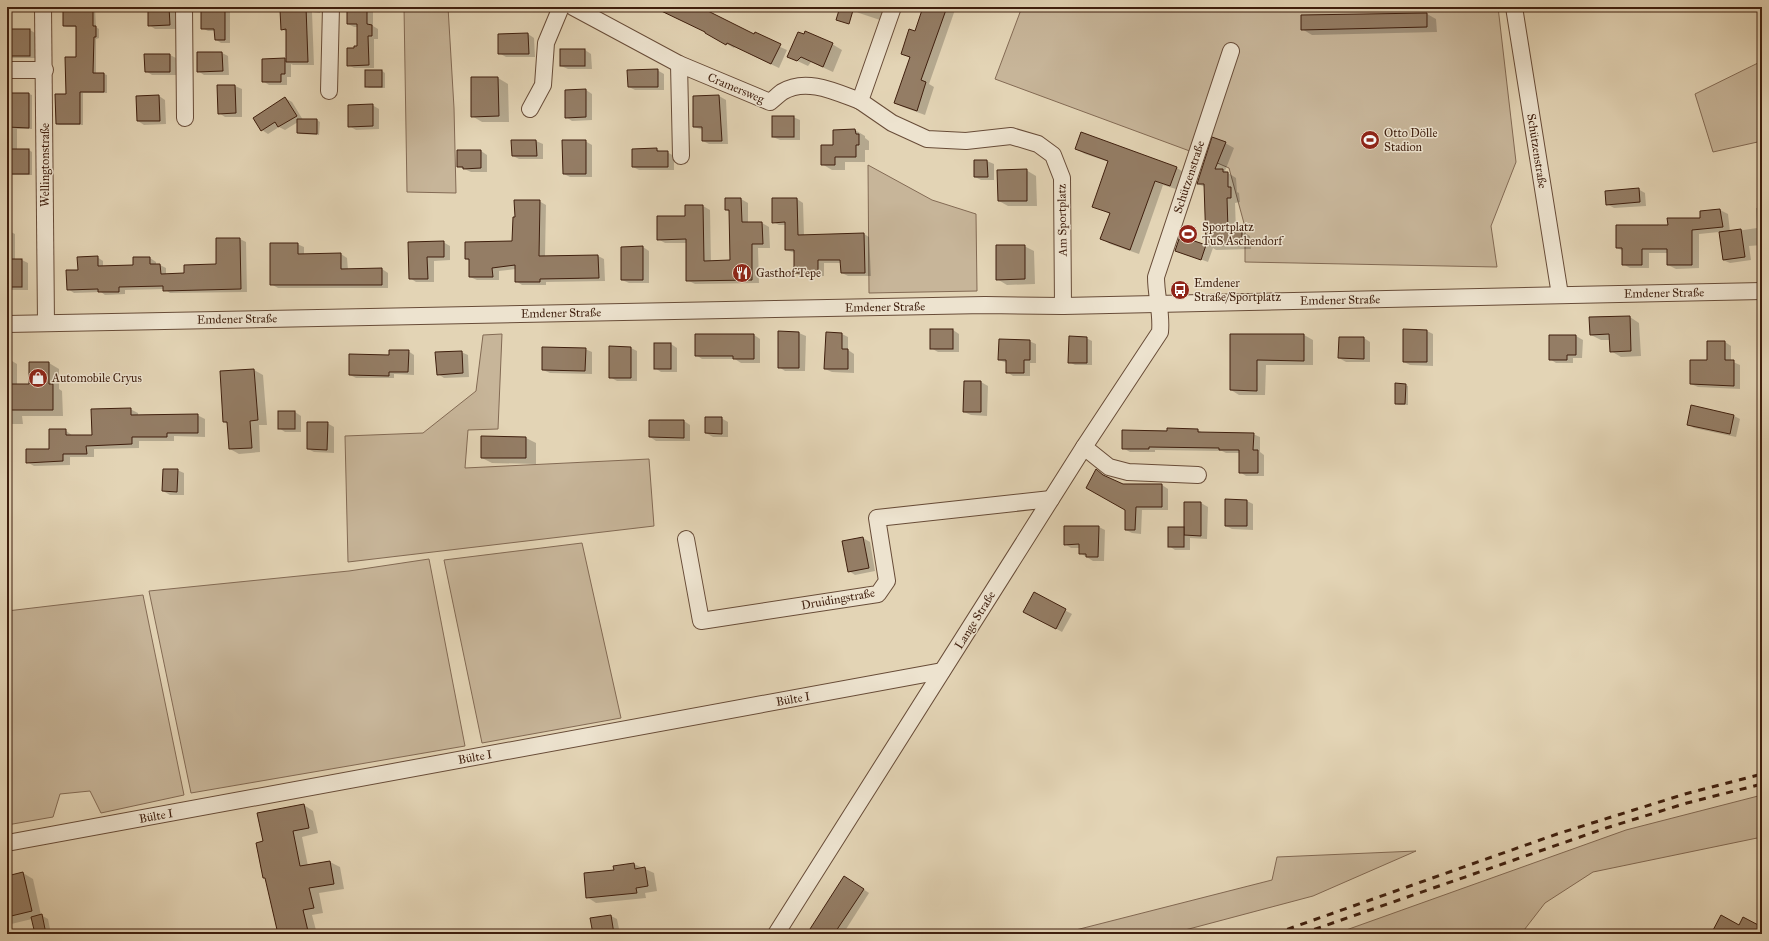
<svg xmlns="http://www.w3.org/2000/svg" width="1769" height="941" font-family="'IM FELL Great Primer',serif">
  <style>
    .green { fill: #c7b599; stroke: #836a54 }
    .shadow { fill: #0003 }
    .building { fill: #947d65; stroke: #3f1f0e }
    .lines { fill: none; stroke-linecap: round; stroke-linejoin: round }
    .minor-casing { stroke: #684c38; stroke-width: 18 }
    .minor { stroke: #ede3cf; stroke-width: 16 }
    .rail { stroke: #3f1f0e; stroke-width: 3; stroke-dasharray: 7 7; stroke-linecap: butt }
    .labels { text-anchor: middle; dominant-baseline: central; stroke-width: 3; stroke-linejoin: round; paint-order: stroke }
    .street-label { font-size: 12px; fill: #3f1f0e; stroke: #ede3cf }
    .poi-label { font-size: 12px; fill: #3f1f0e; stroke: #ede3cf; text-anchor: start }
  </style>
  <rect width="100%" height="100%" fill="#e3d4b5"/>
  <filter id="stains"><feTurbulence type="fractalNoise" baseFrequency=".005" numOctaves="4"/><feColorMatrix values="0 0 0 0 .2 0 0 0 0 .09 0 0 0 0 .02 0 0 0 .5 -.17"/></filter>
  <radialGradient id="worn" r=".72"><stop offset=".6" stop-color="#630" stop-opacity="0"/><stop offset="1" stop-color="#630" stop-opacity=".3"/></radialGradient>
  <!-- green -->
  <g class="green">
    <polygon points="404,7 448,7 454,108 456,193 407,192"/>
    <polygon points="1022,7 1498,7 1516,162 1491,226 1497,267 1245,262 1245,227 1229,168 1187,150 995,79"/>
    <polygon points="1762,61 1762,141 1713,152 1695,94"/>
    <polygon points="868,165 932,200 976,214 977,291 869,293"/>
    <polygon points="502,334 498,429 468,430 465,468 649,459 654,526 348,562 345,436 423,433 476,391 483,335"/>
    <polygon points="582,543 621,718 482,743 444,560"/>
    <polygon points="429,559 465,746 191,793 149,591 349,571"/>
    <polygon points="143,595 184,795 101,813 90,791 60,794 53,817 7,825 7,611"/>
    <polygon points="1762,795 1762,837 1593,872 1545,903 1521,934 1335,934 1626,830"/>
    <polygon points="1416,851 1313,896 1170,934 1060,934 1272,880 1277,857"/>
  </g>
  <!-- shadow -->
  <g class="shadow">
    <polygon points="64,7 95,7 96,27 99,29 99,38 96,39 96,74 104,74 107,75 107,93 83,93 83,125 59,125 57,124 67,95 77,58 77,27 67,27 64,26"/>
    <polygon points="149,7 175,7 176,29 155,29 149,25"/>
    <polygon points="203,7 230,7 230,43 221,43 215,39 215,31 208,31 202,28"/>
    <polygon points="291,7 320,7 320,13 312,12 314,65 293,65 291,64 291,77 287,77 287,85 269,85 263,81 284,59 287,61 287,32 282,29 291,11"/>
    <polygon points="348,7 373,7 373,26 378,29 378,39 374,39 374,68 354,68 348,65 355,49 358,47 358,27 354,27 348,24"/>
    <polygon points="458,7 491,7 491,8 460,8"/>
    <polygon points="650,7 706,7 705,10 754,35 787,50 779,68 735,47 734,48 706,32 661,11 661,12"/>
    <polygon points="854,7 884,7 880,20 859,13 853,10"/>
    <polygon points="924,7 956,7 929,84 934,87 925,115 903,107 895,103 910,58 902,53 916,32"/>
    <polygon points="1427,14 1436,19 1437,32 1312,35 1302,29"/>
    <polygon points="30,30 35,33 35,58 7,58 7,31"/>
    <polygon points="528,34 534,38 535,57 506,57 499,53"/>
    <polygon points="832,44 842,50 833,72 811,62 808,66 789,57"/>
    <polygon points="585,50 591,54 592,69 568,69 561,66"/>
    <polygon points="222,53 228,56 229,75 204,75 198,71"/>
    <polygon points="170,55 176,58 176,75 152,75 146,71"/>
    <polygon points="657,70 664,74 664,90 635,90 629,87"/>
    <polygon points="382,71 385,73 385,88 369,88 366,86"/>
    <polygon points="472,78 498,78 508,84 509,122 482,122 472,116"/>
    <polygon points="218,86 235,86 242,89 242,117 225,117 219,113"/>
    <polygon points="586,90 592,94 592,120 572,121 566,117"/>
    <polygon points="10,94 29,94 32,95 32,129 17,129 17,150 29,150 32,152 32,175 7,175 7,112 10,112"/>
    <polygon points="159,96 165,100 166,124 144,125 138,121"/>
    <polygon points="719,96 726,100 728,144 709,144 703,141 703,130 694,127 694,97"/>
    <polygon points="285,98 292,102 303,120 317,120 320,122 319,135 301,134 298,133 298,122 285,130 279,127 268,134 262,130"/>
    <polygon points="372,105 379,109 379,129 356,130 349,126"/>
    <polygon points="793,117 800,120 800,140 780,140 773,137"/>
    <polygon points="855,130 865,136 865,138 869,141 869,150 865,150 865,162 845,162 845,170 832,170 822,164 835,146"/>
    <polygon points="512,141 536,141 543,144 543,159 519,159 513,156"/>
    <polygon points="585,141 592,145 592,177 570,177 564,174"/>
    <polygon points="1225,143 1234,148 1225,171 1236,178 1237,192 1239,193 1240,202 1235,203 1236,231 1241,231 1250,236 1251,249 1216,250 1213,248 1208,262 1176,250 1180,237 1207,247 1205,187 1198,184"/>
    <polygon points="656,149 661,152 667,152 674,156 674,170 639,170 633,167"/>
    <polygon points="1076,149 1177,168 1185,173 1179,190 1163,185 1139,254 1110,244 1102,239 1110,214 1093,206 1109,162 1085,154"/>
    <polygon points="481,151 487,155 487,172 471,172 458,166"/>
    <polygon points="975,161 987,161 994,164 994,180 981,180 975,177"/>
    <polygon points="1026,170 1036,176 1037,206 1008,206 999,201"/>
    <polygon points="1638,189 1645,193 1646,206 1614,208 1607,204"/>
    <polygon points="741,199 748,203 748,223 762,223 769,227 770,248 758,248 759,283 695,284 687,280 687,243 665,243 658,239 703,206 710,210 711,262 731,261 730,212 726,210"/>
    <polygon points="773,199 797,199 803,203 804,236 864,234 869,237 871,276 848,276 842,273 841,263 824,263 824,276 801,276 795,273 795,253 786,250 786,225 779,225 773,222"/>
    <polygon points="539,201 546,205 545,256 598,256 604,259 605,281 546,282 546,285 522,285 516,281 516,269 499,271 499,280 477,280 470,277 470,261 466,259 513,242"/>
    <polygon points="1756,208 1762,208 1762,245 1749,246 1751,260 1730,263 1723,260 1719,232 1699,234 1699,268 1676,269 1668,265 1668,253 1649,253 1649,268 1630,268 1623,264 1623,251 1617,248 1669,226 1702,219 1701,212 1720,210 1728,214 1730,232 1757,228"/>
    <polygon points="7,230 15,234 15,260 22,260 28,263 28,290 7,290"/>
    <polygon points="217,239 240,239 246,242 247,292 170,293 164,289 125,290 125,294 105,295 101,292 74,293 68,289 79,271 97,257 103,261 103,266 134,266 150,258 156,262 156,265 160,265 166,268 166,275 185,274 218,265"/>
    <polygon points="443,242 450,246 450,260 434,261 434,282 416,282 410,278 409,243"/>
    <polygon points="297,244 304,247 304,255 341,254 347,258 348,270 382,269 388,273 388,288 278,288 271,284"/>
    <polygon points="1024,246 1034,251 1035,284 1007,285 997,279"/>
    <polygon points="643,247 649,251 649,283 629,283 622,280"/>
    <polygon points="1630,317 1639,323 1641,356 1621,357 1611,351 1610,340 1601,340 1591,335"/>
    <polygon points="953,330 959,334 959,352 938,352 931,348"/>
    <polygon points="1427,331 1433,334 1433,366 1410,365 1404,362"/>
    <polygon points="779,332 799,333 806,336 805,371 785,371 779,367"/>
    <polygon points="842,334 848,337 848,350 854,354 854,373 832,372 825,369"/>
    <polygon points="696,335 754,335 760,339 760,363 741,363 735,359 702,359 696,355"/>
    <polygon points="1231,335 1304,335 1313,340 1313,365 1266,365 1265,395 1239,395 1231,390"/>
    <polygon points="1550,336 1576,336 1583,340 1582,358 1573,358 1573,363 1556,363 1550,359"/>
    <polygon points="1086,338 1092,341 1092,365 1075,365 1069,362"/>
    <polygon points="1364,338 1370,342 1370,362 1346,362 1339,358"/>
    <polygon points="1029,341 1036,344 1036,363 1030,363 1030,376 1013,376 1007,372 1007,363 999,360"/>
    <polygon points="1725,342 1731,346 1731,361 1740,365 1740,389 1698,387 1691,384 1708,361"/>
    <polygon points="671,344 677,348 677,372 661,372 655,368"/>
    <polygon points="631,348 637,351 637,381 617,381 610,377"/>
    <polygon points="585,349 592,352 592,374 550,373 543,370"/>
    <polygon points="408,351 414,355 414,375 394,374 394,378 356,378 350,375"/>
    <polygon points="461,352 468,355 469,377 444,378 438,374"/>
    <polygon points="7,358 17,364 17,385 30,385 49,363 59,369 59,389 62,391 63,416 22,416 23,424 12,424 7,421"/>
    <polygon points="254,370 263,375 267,425 259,425 260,452 239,454 230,449 228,424 224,422 221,372"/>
    <polygon points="965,382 981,382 988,386 987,416 971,415 964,412"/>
    <polygon points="1405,385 1408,386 1408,405 1399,405 1396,404"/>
    <polygon points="130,409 138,413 138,416 197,415 205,419 205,437 174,436 174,441 139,441 139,448 94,449 94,457 70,457 70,465 34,466 27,462 50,450 65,430 73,436 93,436"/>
    <polygon points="295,412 301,416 301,432 285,432 279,428"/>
    <polygon points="1734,416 1740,419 1736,437 1694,428 1688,424"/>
    <polygon points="721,418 728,422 728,437 713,437 706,433"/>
    <polygon points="684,421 690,425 690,441 656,441 650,437"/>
    <polygon points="327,423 334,427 334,453 314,452 308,449"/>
    <polygon points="1198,430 1203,433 1253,434 1260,437 1260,452 1264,455 1264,476 1246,476 1240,472 1240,453 1226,453 1222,451 1155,450 1155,452 1130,452 1123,448 1123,431"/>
    <polygon points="482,437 526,438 536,443 536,464 492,463 482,458"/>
    <polygon points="177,470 184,473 184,495 170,495 163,491"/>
    <polygon points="1097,471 1122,485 1162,485 1168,489 1168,510 1142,510 1141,534 1132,533 1126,530 1126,509"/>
    <polygon points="1247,501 1253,504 1253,530 1232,529 1226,526"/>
    <polygon points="1185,503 1201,503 1208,507 1207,539 1190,538 1190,550 1175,550 1169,546 1185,529"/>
    <polygon points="1099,527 1105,530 1104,561 1093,561 1080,553 1080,548 1071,548 1065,544"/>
    <polygon points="863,538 870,542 875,571 855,575 849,571"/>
    <polygon points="1034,594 1072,614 1062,632 1025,611"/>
    <polygon points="304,805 313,811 318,833 302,837 308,866 330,862 340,867 344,889 319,893 323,913 312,915 317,934 279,934 264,842"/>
    <polygon points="634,864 654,873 657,891 645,893 646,898 596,903 587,897 615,871"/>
    <polygon points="23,873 33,879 41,915 48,919 51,934 36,934 32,919 7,925 7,877"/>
    <polygon points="851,881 869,893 843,934 820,934"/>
    <polygon points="611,916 617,919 620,934 594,934"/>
    <polygon points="1676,931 1681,934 1656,934 1656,933"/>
  </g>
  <!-- building -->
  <g class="building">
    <polygon points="63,7 93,7 93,26 96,26 96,37 94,37 93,73 104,73 104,92 80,92 80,124 56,124 55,94 66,94 65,57 76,57 76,26 63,26"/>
    <polygon points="148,7 169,7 170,25 148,26"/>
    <polygon points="201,7 225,7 225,40 215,40 214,29 201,29"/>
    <polygon points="290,7 306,7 308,62 286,62 286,29 281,30 280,10 290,10"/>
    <polygon points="347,7 367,7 367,24 372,25 372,36 368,36 369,65 347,66 347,48 354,48 354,46 357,46 357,24 347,24"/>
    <polygon points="653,7 700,7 754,34 755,32 781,44 771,64 727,43 726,45 705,33 705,32"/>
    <polygon points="840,7 854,7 849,24 836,20"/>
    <polygon points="923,7 947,7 921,80 926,82 917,111 894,103 910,57 901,54 909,29 915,31"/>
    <polygon points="1427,13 1427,27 1301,30 1301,15"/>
    <rect x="7" y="29" width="23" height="27"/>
    <polygon points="805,31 833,43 823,67 801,57 797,61 787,57 798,32 804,34"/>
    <polygon points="528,33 529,54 498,54 498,34"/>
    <rect x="560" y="49" width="25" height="17"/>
    <polygon points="197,52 222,52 223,71 197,72"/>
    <polygon points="144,54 170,54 170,72 145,72"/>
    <polygon points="285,58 285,74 281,74 281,82 262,82 262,59"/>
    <polygon points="658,69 658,87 628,87 627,70"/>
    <rect x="365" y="70" width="17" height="17"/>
    <polygon points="471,77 498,77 499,116 471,117"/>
    <polygon points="217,85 235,85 236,113 218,114"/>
    <polygon points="586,89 586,117 565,118 565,90"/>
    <polygon points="9,93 29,93 29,128 7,127"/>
    <polygon points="159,95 160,121 137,121 136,96"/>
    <polygon points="719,95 722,141 702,141 702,127 693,127 693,96"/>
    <polygon points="285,97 297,116 278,127 275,122 261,131 253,118"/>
    <polygon points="373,104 373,126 348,127 348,105"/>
    <rect x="772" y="116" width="22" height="21"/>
    <polygon points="297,119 317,119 317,134 297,133"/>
    <polygon points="855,129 856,134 859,134 859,145 856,145 856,157 835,157 835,165 821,165 821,145 833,145 833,130"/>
    <polygon points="1081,132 1177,167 1170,186 1155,181 1130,250 1100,239 1110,213 1092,207 1108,161 1075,149"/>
    <polygon points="1212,137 1226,142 1215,169 1223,169 1223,172 1228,172 1228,187 1231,187 1231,198 1227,198 1228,230 1242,230 1242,244 1206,245 1204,184 1197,184"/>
    <polygon points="511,140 536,140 537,156 512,156"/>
    <polygon points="562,140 586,140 586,174 563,174"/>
    <polygon points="657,148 657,151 668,151 668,167 632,167 632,149"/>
    <rect x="7" y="149" width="22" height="25"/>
    <polygon points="457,150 481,150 481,168 463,169 463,167 457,167"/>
    <polygon points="974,160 987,160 988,177 974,177"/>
    <polygon points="1027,169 1027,201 998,201 997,170"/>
    <polygon points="1639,188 1640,202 1606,205 1605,191"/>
    <polygon points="725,198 741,198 742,222 762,222 763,244 752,244 752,280 686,281 686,239 657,240 657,216 685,216 685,205 703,205 704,261 730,260 729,210 725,210"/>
    <polygon points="772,198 797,198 798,235 864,233 865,273 841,273 840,260 818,260 818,273 794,273 794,250 785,250 785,222 772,223"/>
    <polygon points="514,200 540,200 539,256 598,255 599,278 540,279 540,282 515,282 515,265 492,268 493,277 469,277 469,259 465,259 465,242 512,241 513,217 515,217"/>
    <polygon points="1720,209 1723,227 1692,230 1692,265 1667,265 1667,249 1642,249 1642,265 1622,265 1622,248 1616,248 1616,225 1668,225 1667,218 1700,218 1700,211"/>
    <polygon points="1741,229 1745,257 1723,260 1719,232"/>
    <polygon points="1180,236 1206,245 1201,260 1175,251"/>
    <polygon points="216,238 240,238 241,289 163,291 163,286 119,287 119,292 98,292 98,289 67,290 66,270 78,270 77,257 98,256 98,266 133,265 133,257 150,257 150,264 160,264 161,274 184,273 184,265 216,264"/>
    <polygon points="444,241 444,257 427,257 428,279 409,279 408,242"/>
    <polygon points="270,243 298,243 298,254 341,253 341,269 382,268 382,285 270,285"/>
    <polygon points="996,245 1025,245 1025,279 996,280"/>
    <polygon points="643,246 643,280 621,280 621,247"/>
    <rect x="7" y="259" width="15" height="28"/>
    <polygon points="1630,316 1631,351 1610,352 1609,334 1590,335 1589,317"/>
    <rect x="930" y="329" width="23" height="20"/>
    <polygon points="1403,329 1427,330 1427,362 1403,362"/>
    <polygon points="778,331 799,332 799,368 778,368"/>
    <polygon points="826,332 842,333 842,349 848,349 848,369 824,369"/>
    <polygon points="695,334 754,334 754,359 733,359 733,356 695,356"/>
    <polygon points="1230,334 1304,334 1304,361 1257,360 1257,391 1230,390"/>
    <polygon points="1549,335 1576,335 1576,355 1567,355 1567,360 1549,360"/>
    <polygon points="1069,336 1087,337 1087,363 1068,363"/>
    <polygon points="1339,337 1364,337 1364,359 1338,358"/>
    <polygon points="999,339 1030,340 1030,360 1024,360 1024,373 1006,373 1006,360 998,360"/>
    <polygon points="1707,341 1725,341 1725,360 1734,360 1734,386 1690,384 1690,360 1707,360"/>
    <rect x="654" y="343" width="17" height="26"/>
    <polygon points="609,346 631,347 631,378 609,378"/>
    <polygon points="542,347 586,348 585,371 542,370"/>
    <polygon points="389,350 409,350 408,372 389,372 389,376 349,375 349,354 389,355"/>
    <polygon points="462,351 463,373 437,375 435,352"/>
    <polygon points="29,362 49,362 49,384 53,384 53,410 7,410 7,384 29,384"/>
    <polygon points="254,369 258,420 250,421 252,448 229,449 227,422 223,422 220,371"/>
    <polygon points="964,381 981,381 981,412 963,412"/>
    <polygon points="1395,383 1406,384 1405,404 1395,404"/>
    <polygon points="1691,405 1734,415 1730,434 1687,425"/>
    <polygon points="131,408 131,415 198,414 198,433 167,433 167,437 132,437 132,444 86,446 87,454 63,454 63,461 26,463 26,449 49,449 49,429 66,429 66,435 92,435 91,409"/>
    <rect x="278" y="411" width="17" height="18"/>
    <polygon points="705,417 722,417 722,434 705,433"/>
    <polygon points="649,420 684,420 684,438 649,437"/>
    <polygon points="307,422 328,422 327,450 307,449"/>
    <polygon points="1167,428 1198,429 1198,432 1254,433 1253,450 1258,450 1258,473 1239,473 1239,450 1219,450 1219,448 1149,447 1149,449 1122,449 1122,430 1167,431"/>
    <polygon points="481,436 526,437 526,458 481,458"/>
    <polygon points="163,469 178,469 177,492 162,491"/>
    <polygon points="1096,469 1103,475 1123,484 1162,484 1162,507 1136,507 1135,530 1125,530 1125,510 1086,488"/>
    <polygon points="1225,499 1247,500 1247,526 1225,526"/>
    <polygon points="1184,502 1201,502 1201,536 1184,535"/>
    <polygon points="1064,526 1099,526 1098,557 1086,557 1086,554 1079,554 1079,544 1064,545"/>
    <rect x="1168" y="527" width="16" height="20"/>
    <polygon points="863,537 869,568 848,572 842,541"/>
    <polygon points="1034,592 1066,609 1056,629 1023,612"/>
    <polygon points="304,804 309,828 293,831 300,866 330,861 334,884 309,888 314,908 303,910 308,931 297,934 278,934 265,878 263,878 256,843 263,841 257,813"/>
    <polygon points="634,863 635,869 645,867 648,886 636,888 637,893 586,898 584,873 614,870 613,866"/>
    <polygon points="23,872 32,911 7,917 7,876"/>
    <polygon points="844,876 864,889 834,934 818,934 810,929"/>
    <polygon points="42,914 46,934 35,934 31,917"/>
    <polygon points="611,915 614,934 593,934 590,918"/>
    <polygon points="1721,915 1739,925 1743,917 1762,927 1762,934 1711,934"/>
  </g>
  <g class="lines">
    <defs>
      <g id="minor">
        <polyline points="43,7 46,323"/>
        <polyline points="184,7 185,118"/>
        <path d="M573,7L679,64L770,102C774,99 778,95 782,92C806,77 836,92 860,101"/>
        <polyline points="893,7 860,101 892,123 927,139 966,141 1011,136 1038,144 1053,155 1062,178 1063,306"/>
        <polyline points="1514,7 1560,295"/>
        <polyline points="679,64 681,156"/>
        <polyline points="7,70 45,70"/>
        <polyline points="329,91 331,7"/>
        <polyline points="530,109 543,85 546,43 561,7"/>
        <polyline points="7,324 985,305 1063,306 1762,291"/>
        <polyline points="1084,447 1109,467 1128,472 1198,475"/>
        <polyline points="686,539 701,621 878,594 887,581 877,518 1051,499"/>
        <polyline points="7,843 942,671"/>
        <path d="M776,934L1084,447L1160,332C1162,312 1156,297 1156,277L1231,51"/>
      </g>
    </defs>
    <!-- minor casing -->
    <use href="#minor" class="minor-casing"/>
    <!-- minor -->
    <use href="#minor" class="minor"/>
    <!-- rail -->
    <g class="rail">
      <polyline points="1274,934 1557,834 1685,794 1762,774"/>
      <polyline points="1301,934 1606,828 1687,803 1762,784"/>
    </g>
  </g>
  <!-- icons -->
  <defs>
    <symbol id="stadium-disc" viewBox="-11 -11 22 22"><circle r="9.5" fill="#8f2418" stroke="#ede3cf"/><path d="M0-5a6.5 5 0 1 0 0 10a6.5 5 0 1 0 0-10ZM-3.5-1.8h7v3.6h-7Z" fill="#fff"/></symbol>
    <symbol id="restaurant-disc" viewBox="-11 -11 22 22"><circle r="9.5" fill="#8f2418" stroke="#ede3cf"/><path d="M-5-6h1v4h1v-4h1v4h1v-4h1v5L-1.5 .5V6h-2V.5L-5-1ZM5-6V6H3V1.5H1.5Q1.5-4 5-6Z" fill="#fff"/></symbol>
    <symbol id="bus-disc" viewBox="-11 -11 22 22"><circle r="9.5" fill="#8f2418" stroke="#ede3cf"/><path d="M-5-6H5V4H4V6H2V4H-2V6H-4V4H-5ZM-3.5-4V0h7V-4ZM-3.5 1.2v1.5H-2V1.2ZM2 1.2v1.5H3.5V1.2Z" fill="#fff"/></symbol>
    <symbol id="shop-disc" viewBox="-11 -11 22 22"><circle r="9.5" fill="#8f2418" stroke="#ede3cf"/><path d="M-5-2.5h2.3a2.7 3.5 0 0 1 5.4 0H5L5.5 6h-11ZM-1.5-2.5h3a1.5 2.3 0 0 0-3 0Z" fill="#fff"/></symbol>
  </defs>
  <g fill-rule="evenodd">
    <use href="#stadium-disc" x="1359" y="129" width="22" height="22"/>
    <use href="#stadium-disc" x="1177" y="223" width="22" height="22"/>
    <use href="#restaurant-disc" x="731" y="262" width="22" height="22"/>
    <use href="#bus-disc" x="1169" y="279" width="22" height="22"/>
    <use href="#shop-disc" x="27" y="367" width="22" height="22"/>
  </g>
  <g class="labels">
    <!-- street labels -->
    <g class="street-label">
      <text transform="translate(736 88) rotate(23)">Cramersweg</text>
      <text transform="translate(1537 151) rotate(81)">Schützenstraße</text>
      <text transform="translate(45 165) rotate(-90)">Wellingtonstraße</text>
      <text transform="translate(1189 177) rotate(-72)">Schützenstraße</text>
      <text transform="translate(1062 220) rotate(-91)">Am Sportplatz</text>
      <text transform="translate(1664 293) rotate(-1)">Emdener Straße</text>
      <text transform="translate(1340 300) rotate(-1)">Emdener Straße</text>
      <text transform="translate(885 307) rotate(-1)">Emdener Straße</text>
      <text transform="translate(561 313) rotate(-1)">Emdener Straße</text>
      <text transform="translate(237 319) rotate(-1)">Emdener Straße</text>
      <text transform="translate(838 599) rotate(-10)">Druidingstraße</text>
      <text transform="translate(975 620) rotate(-58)">Lange Straße</text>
      <text transform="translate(793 699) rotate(-10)">Bülte I</text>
      <text transform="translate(475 757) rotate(-10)">Bülte I</text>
      <text transform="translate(156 816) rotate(-10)">Bülte I</text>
    </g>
    <!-- poi labels -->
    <g class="poi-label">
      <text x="1384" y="133">Otto Dölle<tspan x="1384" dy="14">Stadion</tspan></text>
      <text x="1202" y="227">Sportplatz<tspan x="1202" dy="14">TuS Aschendorf</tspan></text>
      <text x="756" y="273">Gasthof Tepe</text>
      <text x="1194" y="283">Emdener<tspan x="1194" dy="14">Straße/Sportplatz</tspan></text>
      <text x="52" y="378">Automobile Cryus</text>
    </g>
  </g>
  <!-- margin -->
  <rect width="1769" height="941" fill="none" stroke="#e3d4b5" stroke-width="24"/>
  <rect x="8" y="8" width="1753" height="925" fill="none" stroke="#3f1f0e" stroke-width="2"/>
  <rect x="12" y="12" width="1745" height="917" fill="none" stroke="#3f1f0e"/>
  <rect width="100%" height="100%" filter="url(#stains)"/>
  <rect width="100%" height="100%" fill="url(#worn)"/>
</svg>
